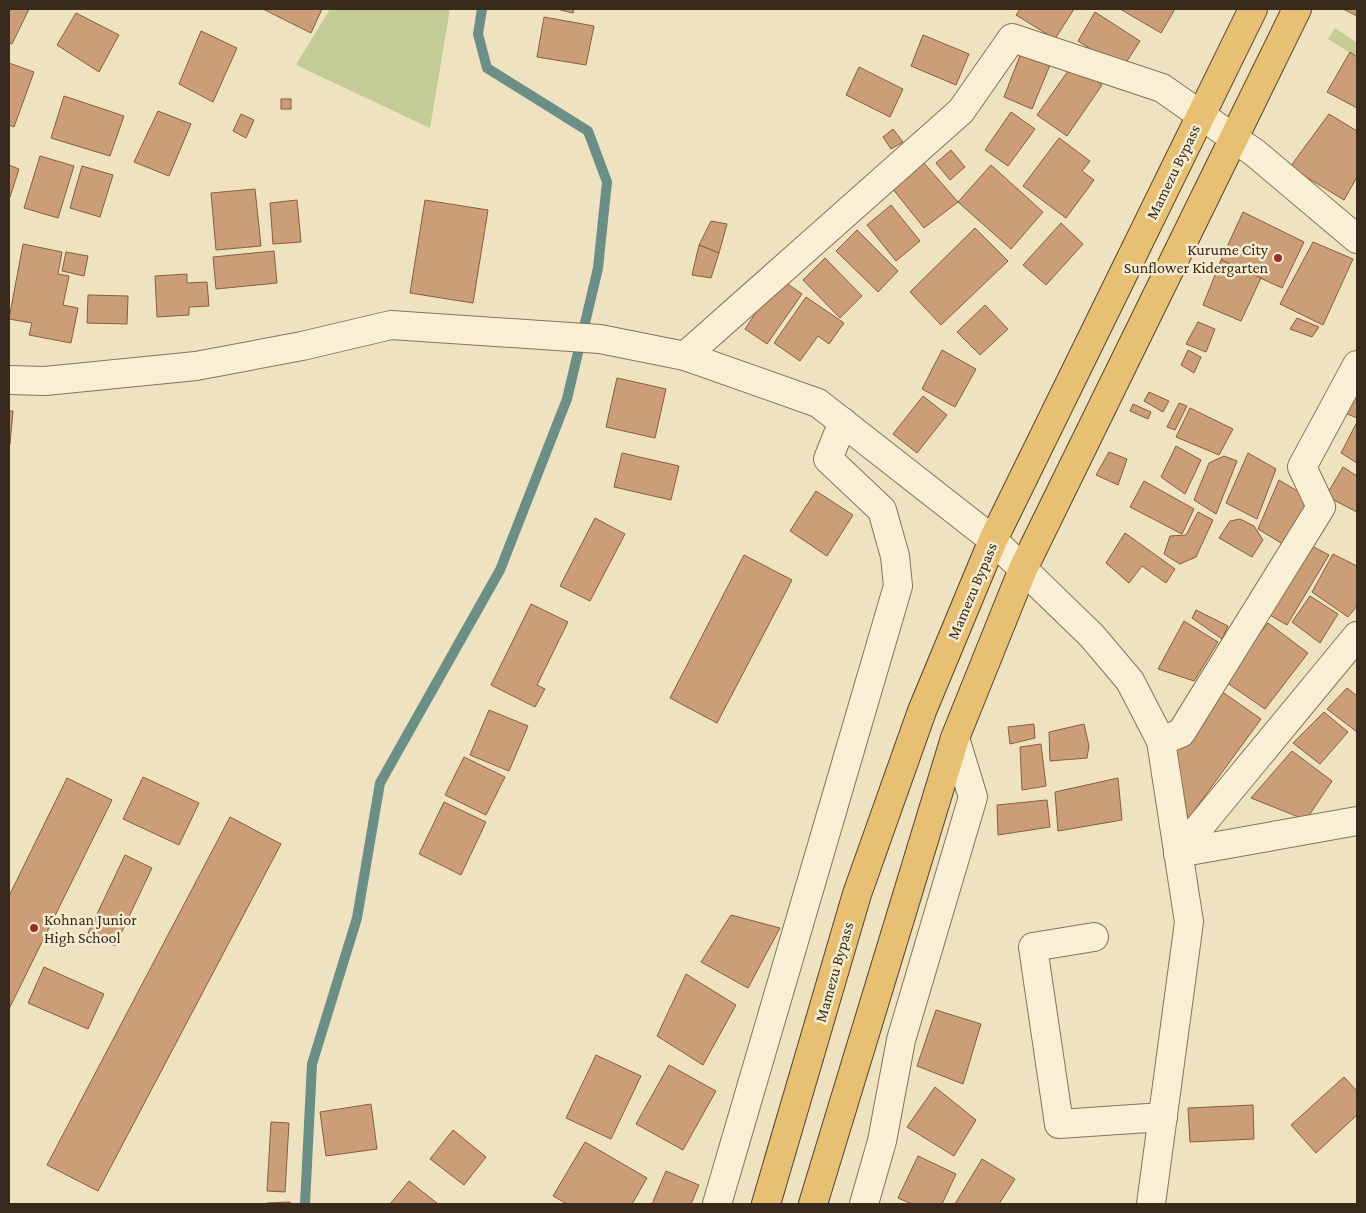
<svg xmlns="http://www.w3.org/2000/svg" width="1366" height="1213" font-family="'Crimson Pro',serif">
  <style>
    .green { fill: #c3cc95 }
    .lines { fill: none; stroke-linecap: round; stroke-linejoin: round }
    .stream { stroke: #6b8e87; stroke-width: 10 }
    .building { fill: #cc9e77; stroke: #865e3e }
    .minor-casing { stroke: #877359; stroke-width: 30 }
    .tertiary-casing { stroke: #877359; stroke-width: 30 }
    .trunk-casing { stroke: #55412d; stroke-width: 30 }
    .minor { stroke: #f9efd4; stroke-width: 28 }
    .tertiary { stroke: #f9efd4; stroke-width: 28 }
    .trunk { stroke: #e8c074; stroke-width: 28 }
    .poi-dot { fill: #962d29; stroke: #f5ecd0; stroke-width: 2 }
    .labels { text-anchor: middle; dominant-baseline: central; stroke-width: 5; stroke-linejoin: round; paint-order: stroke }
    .street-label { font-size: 16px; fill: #372a1d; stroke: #f5ecd0 }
    .poi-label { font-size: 16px; fill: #372a1d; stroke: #f5ecd0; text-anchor: end }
  </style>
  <rect width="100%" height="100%" fill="#eee2c1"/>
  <!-- green -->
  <g class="green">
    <polygon points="330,9 450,9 430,128 296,65"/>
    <polygon points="1335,28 1357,43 1357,57 1328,39"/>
  </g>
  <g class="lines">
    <!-- stream -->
    <polyline class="stream" points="305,1204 312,1064 357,918 380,783 500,570 567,399 598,268 607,182 588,131 487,68 478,34 482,9"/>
  </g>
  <!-- building -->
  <g class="building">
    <polygon points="9,9 29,9 12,44 9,43"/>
    <polygon points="263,9 322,9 311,33"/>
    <polygon points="557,9 574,9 573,13"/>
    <polygon points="1020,9 1074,9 1055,39 1016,15"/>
    <polygon points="1120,9 1175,9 1161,33"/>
    <polygon points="1343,9 1357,9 1357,16"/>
    <polygon points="1095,12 1140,41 1122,69 1078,41"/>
    <polygon points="76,13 119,35 99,72 57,45"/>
    <polygon points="544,17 594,26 586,65 537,57"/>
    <polygon points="201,31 237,48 213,102 179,84"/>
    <polygon points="923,35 969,54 956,85 911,66"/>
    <polygon points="1350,52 1357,57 1357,108 1327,92"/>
    <polygon points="1021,53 1050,65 1032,109 1004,97"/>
    <polygon points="9,63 34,72 14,127 9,125"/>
    <polygon points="1073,64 1102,85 1067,136 1037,115"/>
    <polygon points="859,67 903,89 890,117 846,95"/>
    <polygon points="64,96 124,116 110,156 51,138"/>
    <rect x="281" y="99" width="10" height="10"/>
    <polygon points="158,111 191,124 169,176 134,162"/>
    <polygon points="1011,112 1035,129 1008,166 985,150"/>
    <polygon points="241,114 254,120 246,138 233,131"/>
    <polygon points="1329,114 1357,131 1357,177 1344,200 1290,167"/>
    <polygon points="893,129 903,142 891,149 883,137"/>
    <polygon points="1059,138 1090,161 1082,171 1094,180 1066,218 1023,186"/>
    <polygon points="951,150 965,167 950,180 936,163"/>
    <polygon points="40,156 74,166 58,218 24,208"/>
    <polygon points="923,162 958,202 924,228 892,188"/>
    <polygon points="9,165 19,169 10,197 9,197"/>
    <polygon points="991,165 1043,212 1011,249 958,202"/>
    <polygon points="82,166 113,175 100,217 70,208"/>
    <polygon points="255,189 261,246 216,250 211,193"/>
    <polygon points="297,200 301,242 273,244 270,203"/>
    <polygon points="425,200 488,210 473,303 410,293"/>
    <polygon points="891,205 920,241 896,261 867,225"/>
    <polygon points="1243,212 1304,242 1282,288 1221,260"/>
    <polygon points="711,221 727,224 719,253 699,245"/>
    <polygon points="1061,223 1083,244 1046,285 1023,265"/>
    <polygon points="975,228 1008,261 941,325 910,292"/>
    <polygon points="857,230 898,271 878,292 836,251"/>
    <polygon points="1313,242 1353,259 1323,325 1280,304"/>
    <polygon points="23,244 62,252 58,274 69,276 63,305 78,308 71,343 29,335 32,323 9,319"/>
    <polygon points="699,245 719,253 711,278 692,275"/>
    <polygon points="274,251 277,283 216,289 213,257"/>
    <polygon points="66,252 88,256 84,276 62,271"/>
    <polygon points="825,258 862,296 840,318 803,280"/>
    <polygon points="1221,260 1261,278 1241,321 1203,305"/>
    <polygon points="187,274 187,283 207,282 209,306 189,307 189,315 157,317 155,276"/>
    <polygon points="779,278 802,294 767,344 745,329"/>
    <polygon points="88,295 128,296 127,324 87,323"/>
    <polygon points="806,297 844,323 829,344 818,336 800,361 774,343"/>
    <polygon points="985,305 1008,329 980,355 957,332"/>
    <polygon points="1297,318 1319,327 1312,337 1290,329"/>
    <polygon points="1198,322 1215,329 1206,352 1186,344"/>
    <polygon points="942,350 976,369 955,407 922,389"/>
    <polygon points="1188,350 1201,357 1194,373 1181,365"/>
    <polygon points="617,378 666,389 655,438 606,427"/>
    <polygon points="1149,392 1169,401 1163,412 1144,401"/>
    <polygon points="1355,393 1357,394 1357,418 1345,413"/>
    <polygon points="923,396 947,415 917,453 893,434"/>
    <polygon points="1179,403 1187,406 1175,430 1167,427"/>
    <polygon points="1133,404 1151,412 1148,419 1130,411"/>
    <polygon points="1190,408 1233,429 1219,455 1176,437"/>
    <polygon points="9,411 13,411 10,444 9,444"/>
    <polygon points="1357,422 1357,463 1341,453"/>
    <polygon points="1176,446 1201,460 1185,494 1161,477"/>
    <polygon points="1109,452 1127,459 1118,485 1096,475"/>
    <polygon points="622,453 679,466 671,500 614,487"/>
    <polygon points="1248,453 1276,469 1257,519 1226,503"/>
    <polygon points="1224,456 1237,461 1216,514 1194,500 1209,463"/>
    <polygon points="1343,467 1357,476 1357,512 1326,496"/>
    <polygon points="1279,480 1309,498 1286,546 1258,529"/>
    <polygon points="1144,481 1194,509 1182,534 1130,507"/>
    <polygon points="816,491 853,515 827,556 790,531"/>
    <polygon points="1198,512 1213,520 1196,557 1180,564 1164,554 1170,536 1186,535"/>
    <polygon points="595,518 625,534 590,601 560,586"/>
    <polygon points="1240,519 1254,526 1263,540 1252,557 1219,538 1230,521"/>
    <polygon points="1125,533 1175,569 1166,583 1142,566 1129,583 1106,563"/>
    <polygon points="1306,543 1329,555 1287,625 1263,611"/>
    <polygon points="1333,554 1357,566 1357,606 1348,617 1312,592"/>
    <polygon points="744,555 792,580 717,723 670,698"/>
    <polygon points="1310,596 1338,614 1320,643 1292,622"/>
    <polygon points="531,604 568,622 537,685 545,689 535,707 491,685"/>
    <polygon points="1196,610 1228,626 1222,639 1192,618"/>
    <polygon points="1184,621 1218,642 1194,681 1158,669"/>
    <polygon points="1268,623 1308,653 1265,709 1223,680"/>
    <polygon points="1347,688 1357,696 1357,732 1327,709"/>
    <polygon points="1221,691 1261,719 1188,819 1173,752"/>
    <polygon points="489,710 528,726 509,771 470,755"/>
    <polygon points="1324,712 1348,732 1320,764 1293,743"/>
    <polygon points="1034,724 1035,738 1010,744 1008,727"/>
    <polygon points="1084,724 1089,746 1087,758 1050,761 1049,732"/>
    <polygon points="1041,744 1046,786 1022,790 1020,747"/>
    <polygon points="1292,751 1332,781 1306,820 1251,798"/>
    <polygon points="464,757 505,777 486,815 445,795"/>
    <polygon points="143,777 199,803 179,845 123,819"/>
    <polygon points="67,778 112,800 9,1009 9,896"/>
    <polygon points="1118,778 1122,820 1058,831 1055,792"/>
    <polygon points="1047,800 1050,827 998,835 997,805"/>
    <polygon points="444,802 486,822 461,875 419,854"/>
    <polygon points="230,817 281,844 98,1191 47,1165"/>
    <polygon points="125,855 152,868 115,946 88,933"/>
    <polygon points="731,915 780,928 748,988 701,962"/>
    <polygon points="44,967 104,994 88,1029 28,1003"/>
    <polygon points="686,974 736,1005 703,1065 657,1036"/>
    <polygon points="936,1010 981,1024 963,1084 917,1066"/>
    <polygon points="596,1055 641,1076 611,1139 566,1118"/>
    <polygon points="669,1065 716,1091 683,1150 636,1124"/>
    <polygon points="1344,1077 1357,1091 1357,1115 1316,1153 1291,1125"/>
    <polygon points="935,1087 976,1120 954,1156 907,1127"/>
    <polygon points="371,1104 377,1149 326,1156 320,1112"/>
    <polygon points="1253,1105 1254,1139 1190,1142 1188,1108"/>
    <polygon points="271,1122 289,1123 285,1192 267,1191"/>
    <polygon points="453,1130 486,1157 464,1185 430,1159"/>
    <polygon points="585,1142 647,1178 632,1204 567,1204 553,1196"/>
    <polygon points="918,1156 956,1174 942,1204 912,1204 898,1198"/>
    <polygon points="982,1159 1015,1179 999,1204 955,1204"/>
    <polygon points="666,1171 699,1185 691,1204 652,1204"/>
    <polygon points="409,1181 438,1204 390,1204"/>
    <polygon points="290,1202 291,1204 267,1204 267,1203"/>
  </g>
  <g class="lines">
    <defs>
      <g id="minor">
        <polyline points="685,356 961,111 1012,38 1162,88 1255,153 1357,239"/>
        <polyline points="9,380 45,381 196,366 302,346 391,325 600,339 685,356 818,403 993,540 1092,636 1130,681 1161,741 1189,922 1151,1204"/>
        <polyline points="1161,741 1181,733 1321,507 1302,467 1357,365"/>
        <polyline points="1178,853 1357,821"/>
        <polyline points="1094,937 1033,947 1059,1124 1163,1117"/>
        <polyline points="717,1204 898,586 895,556 882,510 828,459 843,422"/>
        <polyline points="864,1204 882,1141 901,1040 973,797 955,738"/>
      </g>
      <polyline id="tertiary" points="1178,853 1357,636"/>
      <g id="trunk">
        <polyline points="766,1204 857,894 922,711 993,540 1253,9"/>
        <polyline points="813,1204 955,738 1023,569 1297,9"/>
      </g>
    </defs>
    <!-- minor casing -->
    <use href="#minor" class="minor-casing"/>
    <!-- tertiary casing -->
    <use href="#tertiary" class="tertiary-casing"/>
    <!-- trunk casing -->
    <use href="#trunk" class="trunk-casing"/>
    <!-- minor -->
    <use href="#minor" class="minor"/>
    <!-- tertiary -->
    <use href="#tertiary" class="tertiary"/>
    <!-- trunk -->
    <use href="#trunk" class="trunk"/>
  </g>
  <!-- markers -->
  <g class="poi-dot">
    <circle cx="1278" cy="258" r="5"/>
    <circle cx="34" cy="928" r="5"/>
  </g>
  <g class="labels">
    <!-- street labels -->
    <g class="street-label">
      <text transform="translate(1173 172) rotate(-64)">Mamezu Bypass</text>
      <text transform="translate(972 591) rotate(-67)">Mamezu Bypass</text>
      <text transform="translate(834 972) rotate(-74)">Mamezu Bypass</text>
    </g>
    <!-- poi labels -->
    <g class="poi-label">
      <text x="1268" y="249">Kurume City<tspan x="1268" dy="18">Sunflower Kidergarten</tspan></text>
      <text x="44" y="919" text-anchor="start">Kohnan Junior<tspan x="44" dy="18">High School</tspan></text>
    </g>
  </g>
  <!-- border -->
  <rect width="1366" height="1213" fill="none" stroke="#372a1d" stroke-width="20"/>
</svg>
